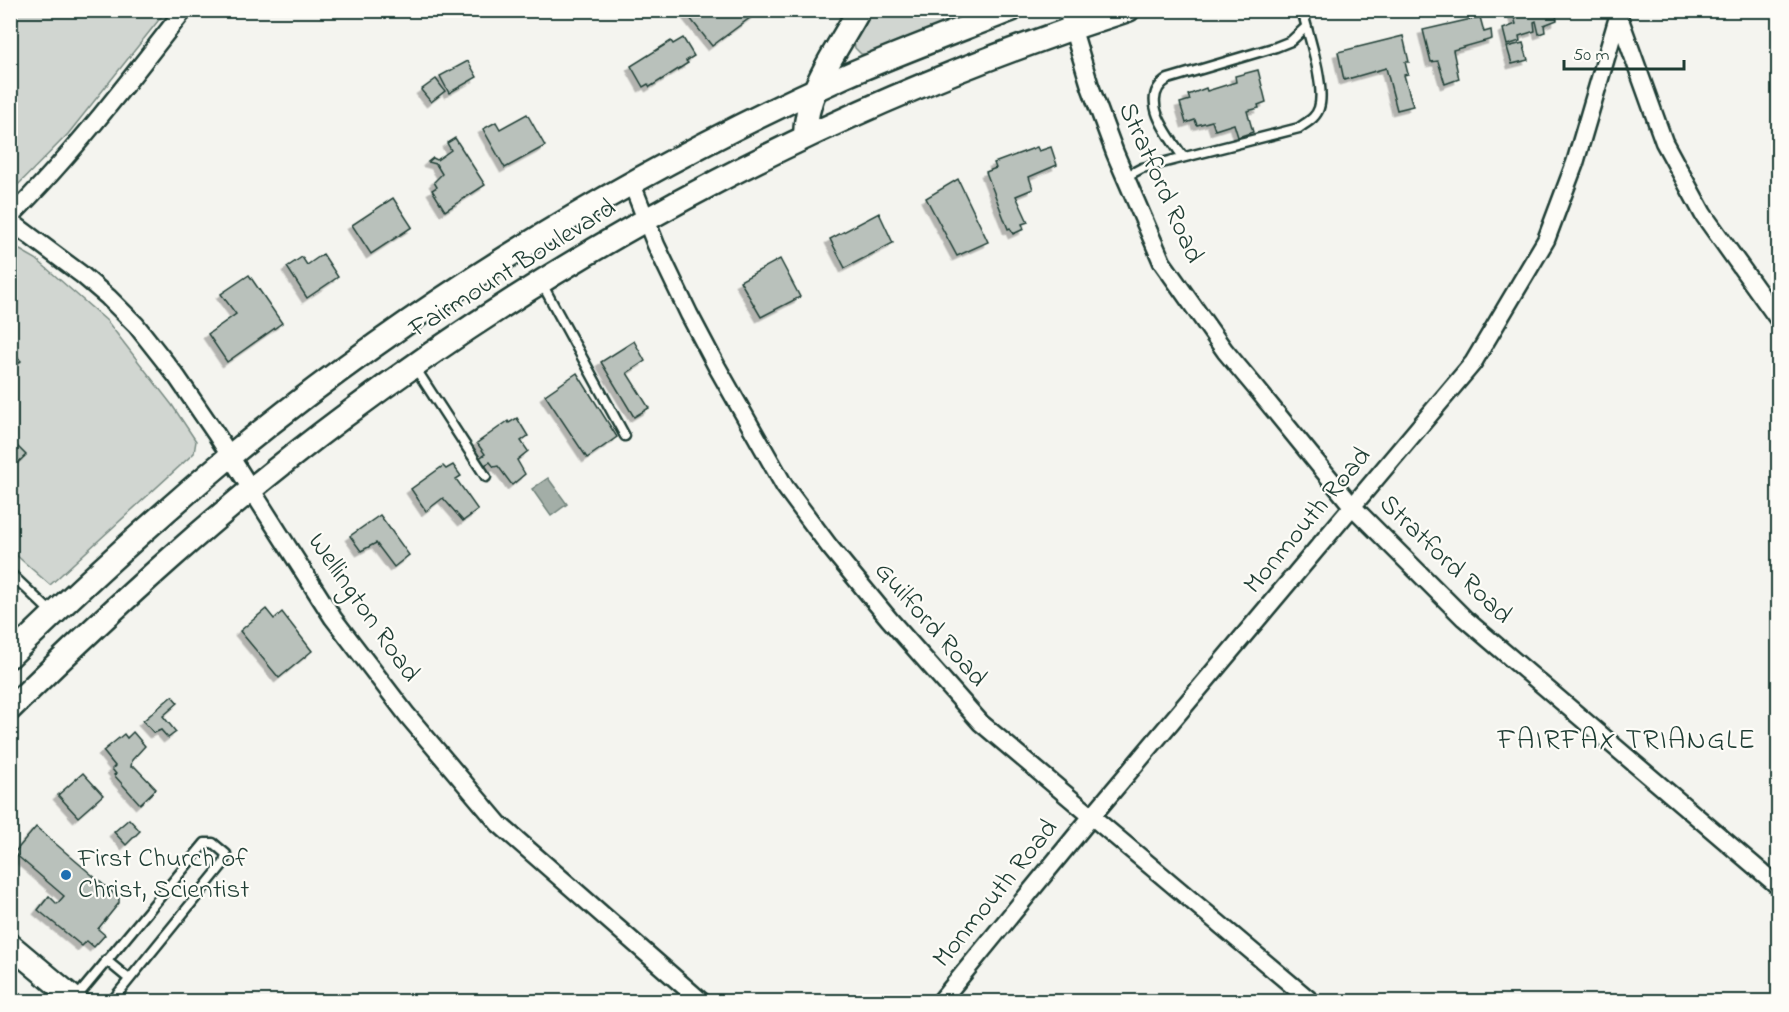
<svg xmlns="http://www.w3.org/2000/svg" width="1789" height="1012" font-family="'Indie Flower',sans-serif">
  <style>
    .green { fill: #d1d6d1; stroke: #788a82; stroke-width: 1.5 }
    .water { fill: #a3aea7; stroke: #6e8179; stroke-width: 1.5 }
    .building { fill: #b9c1bb; stroke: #1f3d34; stroke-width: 1.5; filter: url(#shadow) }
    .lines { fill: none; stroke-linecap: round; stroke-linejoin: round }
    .lane-casing { stroke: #1f3d34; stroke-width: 13 }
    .street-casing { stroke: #1f3d34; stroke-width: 21 }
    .secondary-casing { stroke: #1f3d34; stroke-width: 27 }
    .lane { stroke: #fdfcf7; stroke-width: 8 }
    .street { stroke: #fdfcf7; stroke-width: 16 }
    .secondary { stroke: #fdfcf7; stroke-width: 22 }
    .poi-dot { fill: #1f6fb2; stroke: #fdfcf7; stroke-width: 2 }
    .labels { text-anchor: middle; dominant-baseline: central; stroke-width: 4.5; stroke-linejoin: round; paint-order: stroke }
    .street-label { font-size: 27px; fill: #1f3d34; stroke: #fdfcf7 }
    .poi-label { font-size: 27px; fill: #1f3d34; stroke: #fdfcf7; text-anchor: start }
    .neighbourhood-label { font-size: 28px; letter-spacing: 1.5px; fill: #1f3d34; stroke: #fdfcf7 }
  </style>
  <defs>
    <filter id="shadow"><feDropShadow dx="-4.5" dy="4.5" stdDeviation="0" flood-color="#0004"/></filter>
  </defs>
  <rect width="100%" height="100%" fill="#f4f4ef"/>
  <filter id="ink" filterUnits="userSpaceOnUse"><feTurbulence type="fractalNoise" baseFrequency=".0167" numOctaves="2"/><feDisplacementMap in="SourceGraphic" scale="12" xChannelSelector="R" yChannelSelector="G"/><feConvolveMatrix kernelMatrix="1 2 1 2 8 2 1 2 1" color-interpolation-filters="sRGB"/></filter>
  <g filter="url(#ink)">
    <!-- green -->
    <g class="green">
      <polygon points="11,10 166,11 68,134 11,192"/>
      <polygon points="871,11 982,11 869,54 861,54 855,48 854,41"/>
      <polygon points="20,250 36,259 107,321 172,405 196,441 194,453 50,585 16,555 11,555 10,251"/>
    </g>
    <!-- water -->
    <polygon class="water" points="548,478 567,504 551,516 532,489"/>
    <!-- building -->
    <g class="building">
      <polygon points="686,10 755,10 755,14 712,46 686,13"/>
      <polygon points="1512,10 1555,10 1557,20 1544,25 1545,32 1539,34 1536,21 1534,22 1535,31 1519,36 1520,41 1507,45 1503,29 1516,24"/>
      <polygon points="1480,17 1484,32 1491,30 1492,39 1453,50 1459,79 1445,84 1438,61 1431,62 1423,30"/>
      <polygon points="1403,36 1409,62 1405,62 1408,74 1404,75 1413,106 1397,110 1386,68 1344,80 1338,52"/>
      <polygon points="683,38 694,56 686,61 688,63 650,87 648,84 643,87 631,66 671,41 673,44"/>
      <polygon points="1523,43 1528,60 1512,64 1507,47"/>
      <polygon points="468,61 477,77 449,93 440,76"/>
      <polygon points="1258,70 1266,102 1258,105 1259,108 1247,111 1253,132 1238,137 1234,124 1215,130 1212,121 1197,125 1195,120 1186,123 1180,103 1190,100 1188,95 1206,88 1207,91 1236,82 1235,76"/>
      <polygon points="436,79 445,91 431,102 421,90"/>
      <polygon points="527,114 545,146 505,168 483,129 496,122 500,129"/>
      <polygon points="455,138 485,185 445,211 432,190 437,187 434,182 442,174 436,164 428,162 433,158 437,160 451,150 447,143"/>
      <polygon points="1037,147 1039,151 1051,147 1057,165 1029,177 1033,189 1016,196 1028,222 1022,224 1024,229 1013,234 1010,228 1008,229 986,172 996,168 994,163"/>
      <polygon points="958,179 988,242 957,256 926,198"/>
      <polygon points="393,198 412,227 371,254 352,225"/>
      <polygon points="879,213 893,243 845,268 830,239"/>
      <polygon points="323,254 338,277 307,298 287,267 302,257 307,265"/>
      <polygon points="780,259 800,297 761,317 740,281"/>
      <polygon points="249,275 282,323 227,362 208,334 236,314 221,294"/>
      <polygon points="634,341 645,361 627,373 649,408 634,417 601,362"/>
      <polygon points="10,350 21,361 10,372"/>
      <polygon points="577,373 617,437 587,458 545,395"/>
      <polygon points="517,418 528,436 521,441 528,451 517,460 525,474 512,485 498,466 494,467 490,462 483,466 478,459 485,454 477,443 508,421 509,423"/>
      <polygon points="10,439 26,455 10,470"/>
      <polygon points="453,465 461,476 456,479 478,510 463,521 443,498 426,511 411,489 443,466 446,469"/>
      <polygon points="380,515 409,555 394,567 376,543 361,551 350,536"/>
      <polygon points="266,609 274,619 282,612 312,651 279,678 240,631"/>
      <polygon points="172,696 178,703 163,716 176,732 168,738 161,730 154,733 143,721"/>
      <polygon points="133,732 145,746 132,760 131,767 135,767 156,789 140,804 114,775 116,774 112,769 115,766 103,751 124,734 127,738"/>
      <polygon points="83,773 103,795 78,817 58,795"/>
      <polygon points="129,819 140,831 126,845 114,832"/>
      <polygon points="36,827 119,898 119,903 98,929 105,935 94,947 87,941 82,946 38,910 49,896 57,904 64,896 14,853"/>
    </g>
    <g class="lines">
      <defs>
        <g id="lane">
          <path d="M1183,157C1170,137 1136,98 1168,79L1276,47L1291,41L1306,27"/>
          <path d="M1125,177L1142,168L1299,128C1307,122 1316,118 1319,108C1326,87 1308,33 1302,10"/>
          <polyline points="541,282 625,436"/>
          <polyline points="414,366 486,477"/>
          <polyline points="10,573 53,614"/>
          <polyline points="106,960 129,979"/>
          <polyline points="10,967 21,954"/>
          <polyline points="75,999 205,843 213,843 226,854 224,863 111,1002"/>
        </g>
        <g id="street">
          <polyline points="1067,10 1090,86 1115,153 1162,262 1225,351 1256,388 1353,507 1464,618 1778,886"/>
          <polyline points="1618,14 1664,142 1703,214 1778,319"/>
          <polyline points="632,184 656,245 689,314 717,367 785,487 829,546 889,619 981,723 1312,1002"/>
          <path d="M10,217C74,153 128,82 184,10"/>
          <polyline points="10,221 81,274 108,297 136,325 177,377 216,434 333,618 407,715 499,824 702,1002"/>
          <polyline points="940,1002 1092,816 1473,363 1546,240 1575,163 1618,17"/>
        </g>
        <g id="secondary">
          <path d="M805,137C805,90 837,51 859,10"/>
          <path d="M10,656C81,587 154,520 229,457C415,304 624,176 843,77C898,53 955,32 1011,10"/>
          <path d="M10,709C115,606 224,506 342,418C579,240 845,100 1128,10"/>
          <polyline points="10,945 78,1002"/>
        </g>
      </defs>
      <!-- lane casing -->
      <use href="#lane" class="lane-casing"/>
      <!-- street casing -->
      <use href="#street" class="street-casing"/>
      <!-- secondary casing -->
      <use href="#secondary" class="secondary-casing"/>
      <!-- lane -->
      <use href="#lane" class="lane"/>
      <!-- street -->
      <use href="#street" class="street"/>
      <!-- secondary -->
      <use href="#secondary" class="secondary"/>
    </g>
  </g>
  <!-- markers -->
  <circle class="poi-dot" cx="66" cy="875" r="6"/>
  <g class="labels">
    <!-- street labels -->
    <g class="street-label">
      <text transform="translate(1160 183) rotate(66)">Stratford Road</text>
      <text transform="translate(513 269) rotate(-32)">Fairmount Boulevard</text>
      <text transform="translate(1308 521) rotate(-50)">Monmouth Road</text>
      <text transform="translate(1445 560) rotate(44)">Stratford Road</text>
      <text transform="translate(363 608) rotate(55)">Wellington Road</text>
      <text transform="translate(930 625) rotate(49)">Guilford Road</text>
      <text transform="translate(996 894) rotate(-51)">Monmouth Road</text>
    </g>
    <!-- poi labels -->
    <g class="poi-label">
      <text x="78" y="859">First Church of<tspan x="78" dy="31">Christ, Scientist</tspan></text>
    </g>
    <!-- neighbourhood labels -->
    <g class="neighbourhood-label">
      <text x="1627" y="741">FAIRFAX TRIANGLE</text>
    </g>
  </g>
  <!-- margin -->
  <rect width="1789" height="1012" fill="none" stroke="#fdfcf7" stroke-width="36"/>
  <rect x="18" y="18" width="1753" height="976" fill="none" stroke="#1f3d34" stroke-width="2" filter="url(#ink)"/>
  <!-- scale -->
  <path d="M1564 60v9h120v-9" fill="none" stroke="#1f3d34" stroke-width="3"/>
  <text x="1573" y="60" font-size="18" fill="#1f3d34" stroke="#fdfcf7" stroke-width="4.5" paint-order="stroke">50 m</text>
</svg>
